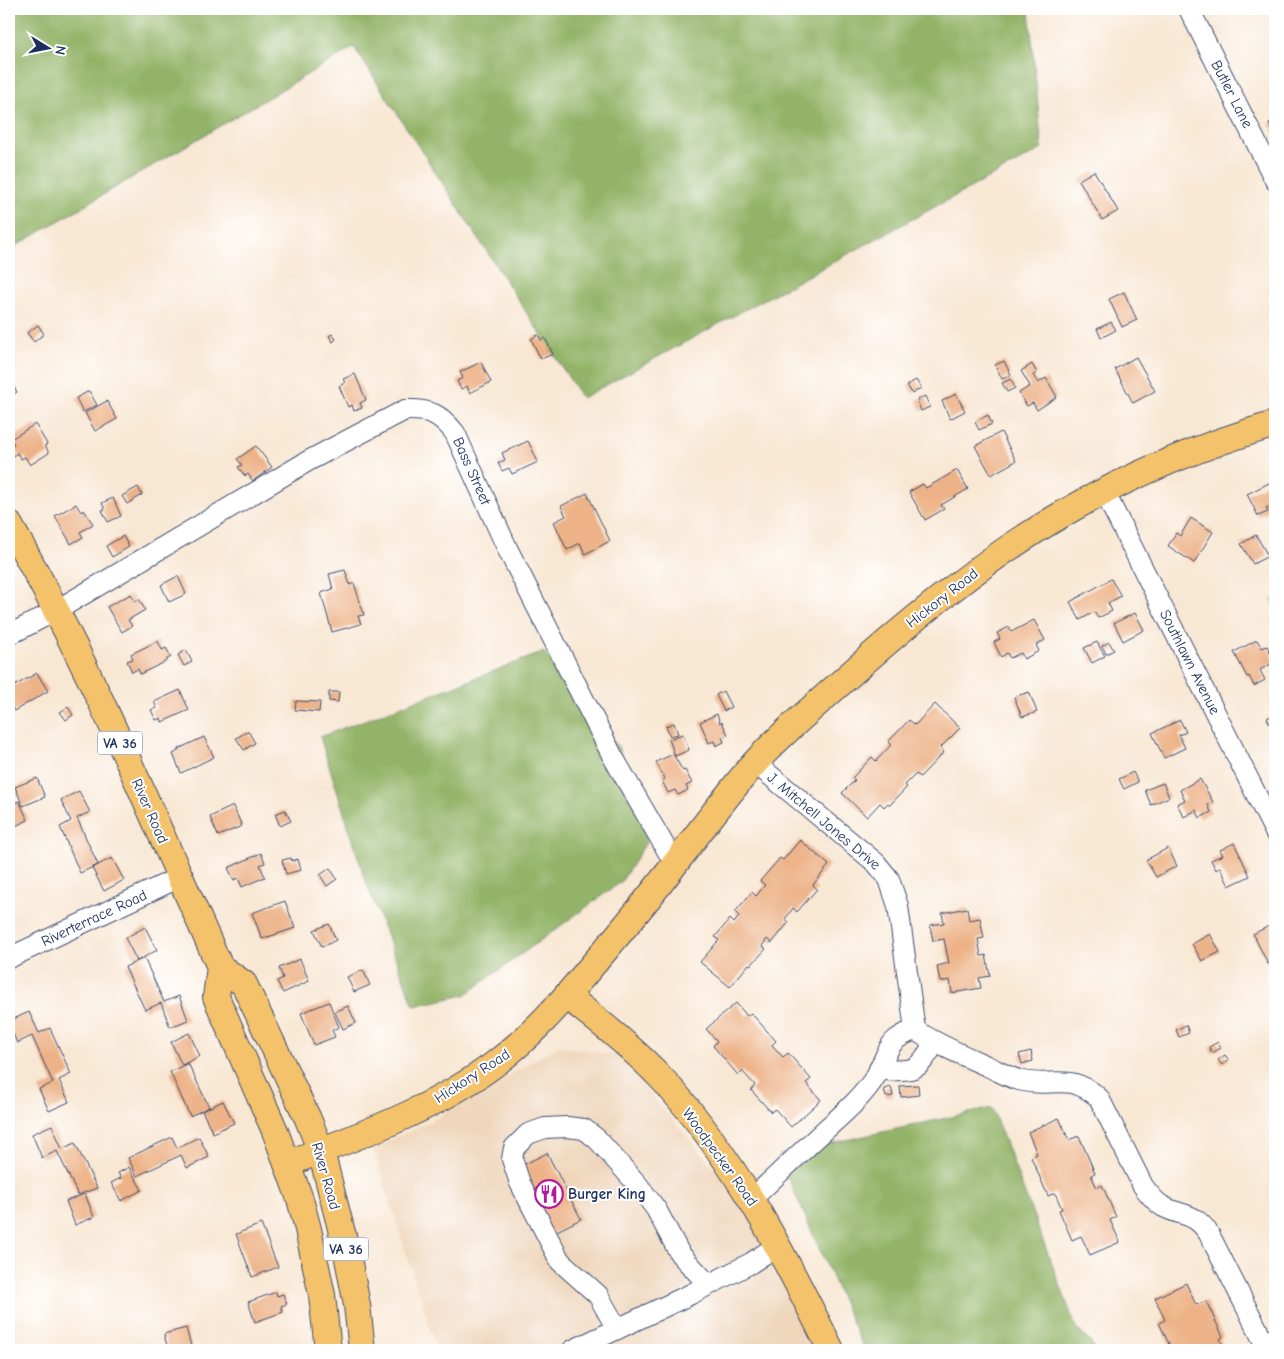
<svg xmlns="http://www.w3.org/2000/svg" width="1284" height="1359" font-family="'Comic Neue',sans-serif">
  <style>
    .built { fill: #efd6bb }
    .forest { fill: #93b468; stroke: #577263 }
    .building { fill: #edb287 }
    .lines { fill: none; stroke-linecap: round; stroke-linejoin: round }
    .minor-casing { stroke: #3c4b70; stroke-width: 22 }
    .major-casing { stroke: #3c4b70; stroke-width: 28 }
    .minor { stroke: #fff; stroke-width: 20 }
    .major { stroke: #f4c26a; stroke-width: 26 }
    .labels { text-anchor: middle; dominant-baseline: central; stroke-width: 4; stroke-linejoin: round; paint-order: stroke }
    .shield { fill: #fff; stroke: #5f6d8e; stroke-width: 1 }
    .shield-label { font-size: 14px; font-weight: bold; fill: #1b2f5e }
    .street-label { font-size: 15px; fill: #1b2f5e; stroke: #fff }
    .poi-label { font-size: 15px; font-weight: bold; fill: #1b2f5e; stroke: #fff; text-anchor: start }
  </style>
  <rect width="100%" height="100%" fill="#fff"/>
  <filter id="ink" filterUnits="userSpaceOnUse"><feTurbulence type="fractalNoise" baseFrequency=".02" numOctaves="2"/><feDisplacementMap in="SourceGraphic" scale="10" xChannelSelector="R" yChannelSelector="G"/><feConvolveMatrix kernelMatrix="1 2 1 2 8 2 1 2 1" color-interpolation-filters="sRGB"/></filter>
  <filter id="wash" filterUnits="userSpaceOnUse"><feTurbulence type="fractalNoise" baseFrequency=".0096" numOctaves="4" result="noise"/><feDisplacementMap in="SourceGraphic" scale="20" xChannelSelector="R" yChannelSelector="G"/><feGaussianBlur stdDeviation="1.12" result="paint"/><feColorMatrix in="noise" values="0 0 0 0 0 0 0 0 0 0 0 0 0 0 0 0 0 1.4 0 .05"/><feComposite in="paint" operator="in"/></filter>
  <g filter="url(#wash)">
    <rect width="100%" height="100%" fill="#f8e7d3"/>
    <!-- built -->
    <polygon class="built" points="558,1046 617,1055 730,1187 830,1350 437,1350 373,1148 430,1122"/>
    <!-- forest -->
    <g class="forest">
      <polygon points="9,9 1029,9 1042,149 582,398 354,47 9,250"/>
      <polygon points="544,652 619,748 647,841 621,882 465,995 414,1006 365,879 320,737"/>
      <polygon points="992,1108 1076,1327 1097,1350 864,1350 778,1155"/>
    </g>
    <g id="blocks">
      <!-- building -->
      <g class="building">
        <polygon points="1275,120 1275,134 1269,124"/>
        <polygon points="1094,171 1118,211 1102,220 1079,180"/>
        <polygon points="1124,292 1137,320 1122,327 1109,299"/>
        <polygon points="1111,322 1116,330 1101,338 1097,329"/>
        <polygon points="38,325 44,334 34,342 27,333"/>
        <polygon points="332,334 336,339 333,342 329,336"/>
        <polygon points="538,335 541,340 545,338 553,354 541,359 531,339"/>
        <polygon points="1136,357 1155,391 1133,403 1115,369"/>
        <polygon points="1004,361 1011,375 1002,379 995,365"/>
        <polygon points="481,362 491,382 470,393 467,386 461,389 457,381 463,378 460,372"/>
        <polygon points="1032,364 1037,373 1033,375 1038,383 1046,378 1057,397 1037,410 1033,403 1027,406 1019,393 1030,386 1021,371"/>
        <polygon points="355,374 366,400 360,403 362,408 354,411 352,405 348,407 339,386 345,383 343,379"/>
        <polygon points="9,379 17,392 9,397"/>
        <polygon points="1011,379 1015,388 1007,392 1002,383"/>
        <polygon points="916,380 921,388 912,394 907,385"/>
        <polygon points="89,391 97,405 83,412 76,398"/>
        <polygon points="956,394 965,411 950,419 942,401"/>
        <polygon points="925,396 930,407 921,411 917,400"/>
        <polygon points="107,401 117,419 95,431 85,413"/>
        <polygon points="988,415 992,424 979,430 975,422"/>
        <polygon points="35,424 47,444 45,445 49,453 30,465 25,457 21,459 17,453 13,456 9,446 14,444 11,439"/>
        <polygon points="1001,432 1016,461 991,475 975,446"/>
        <polygon points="528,441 538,462 512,474 509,468 502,471 498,463 505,460 502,453"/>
        <polygon points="256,446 272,467 253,481 248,474 245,476 238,467 242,465 237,459"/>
        <polygon points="957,470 968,489 941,505 944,509 925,520 909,492 923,484 926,488"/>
        <polygon points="1275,480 1275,504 1266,508 1268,512 1258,516 1247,494"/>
        <polygon points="138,487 142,495 127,504 122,496"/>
        <polygon points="587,493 610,541 585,554 580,543 567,550 554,522 566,516 561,506"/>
        <polygon points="113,498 121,516 108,522 102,510 105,509 102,503"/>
        <polygon points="76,504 81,512 84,510 93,524 80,532 83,537 71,544 55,516"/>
        <polygon points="1191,518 1213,532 1194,563 1168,546 1176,533 1180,536"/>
        <polygon points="1256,535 1268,556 1253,564 1241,544"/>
        <polygon points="123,536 129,547 112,557 106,546"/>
        <polygon points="345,570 350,585 354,583 364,615 358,616 361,624 332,632 321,593 333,589 329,574"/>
        <polygon points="178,576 186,594 169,602 161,585"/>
        <polygon points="1111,579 1121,596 1108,603 1112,611 1098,618 1094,612 1080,620 1070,602"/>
        <polygon points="131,594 135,602 139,599 145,610 128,620 132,626 122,632 107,607"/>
        <polygon points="1275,597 1275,609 1270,599"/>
        <polygon points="1135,613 1144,630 1123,641 1114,623"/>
        <polygon points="1034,620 1045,640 1036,645 1039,651 1024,659 1021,653 1010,658 1007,653 1001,657 994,642 1000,639 997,633 1009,627 1011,632"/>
        <polygon points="1257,640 1262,648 1267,646 1275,662 1260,670 1265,680 1254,686 1249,676 1247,677 1234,652"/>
        <polygon points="158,641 162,650 166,648 171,657 167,659 167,661 140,674 138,669 132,672 127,661 133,659 131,654"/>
        <polygon points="1097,642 1105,656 1092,663 1084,648"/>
        <polygon points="1109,642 1114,650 1106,654 1102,646"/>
        <polygon points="186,650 192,662 184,666 178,655"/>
        <polygon points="37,673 48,691 14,711 9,702 9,689"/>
        <polygon points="180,690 189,710 162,722 161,718 156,720 151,710 157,708 154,702"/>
        <polygon points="723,691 731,707 724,711 716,695"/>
        <polygon points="329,692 339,692 338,702 329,701"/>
        <polygon points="1029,692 1037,712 1022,717 1014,697"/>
        <polygon points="296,701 320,702 319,712 295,710"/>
        <polygon points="935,704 960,728 940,748 944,752 920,777 916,774 905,785 907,787 890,805 888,803 884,807 880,803 867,817 842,793 855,780 852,778 872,757 876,761 891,745 888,742 909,720 915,725"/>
        <polygon points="68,707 73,715 66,720 60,712"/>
        <polygon points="717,714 720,723 722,722 728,735 722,737 724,742 716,746 714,741 709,743 700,722"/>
        <polygon points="1275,714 1275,734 1267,718"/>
        <polygon points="1180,720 1186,732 1179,735 1185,748 1164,758 1152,733"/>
        <polygon points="674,723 678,734 670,736 666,726"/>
        <polygon points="248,731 255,743 244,750 236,738"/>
        <polygon points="683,734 689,750 675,756 669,739"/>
        <polygon points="204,737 214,757 181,773 173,754 178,751 178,749"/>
        <polygon points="673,754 683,771 685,770 692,783 686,786 688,790 678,795 675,790 668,793 662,781 665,779 656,762"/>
        <polygon points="1133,772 1138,782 1124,789 1119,779"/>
        <polygon points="37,778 45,797 23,806 15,787"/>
        <polygon points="1200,779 1213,802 1208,805 1211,812 1200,818 1196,810 1184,817 1177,804 1185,800 1180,790"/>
        <polygon points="1163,783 1169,797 1151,805 1145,790"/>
        <polygon points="79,791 90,812 77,818 98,865 80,873 60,827 71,821 61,800"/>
        <polygon points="19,801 28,820 9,829 9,806"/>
        <polygon points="233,806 242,826 218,836 210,817"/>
        <polygon points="285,810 291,821 280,826 275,814"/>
        <polygon points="800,840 829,865 813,885 817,889 797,912 793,908 785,919 789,922 772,943 767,939 762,946 766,949 751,965 749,964 730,987 700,962 719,940 715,937 730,919 734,923 739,916 735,912 752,892 756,896 765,885 760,881 780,858 783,860"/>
        <polygon points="1234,843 1250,876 1229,886 1220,867 1216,870 1211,860 1223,855 1220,850"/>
        <polygon points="1168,848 1177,866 1156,877 1146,860"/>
        <polygon points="261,853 265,863 260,865 265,877 242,887 238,878 234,880 228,868"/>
        <polygon points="112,858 124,880 104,891 92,868"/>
        <polygon points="291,858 292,861 298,859 301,870 286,874 282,860"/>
        <polygon points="330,868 337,879 327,886 320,875"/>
        <polygon points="285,901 295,928 262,939 252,913"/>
        <polygon points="967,908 969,920 980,918 984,938 978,939 981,956 986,955 990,976 979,978 981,988 952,993 950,980 940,982 937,966 949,963 944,939 933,941 930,925 944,923 942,913"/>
        <polygon points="329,924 336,940 322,947 314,930"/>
        <polygon points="1273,924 1275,929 1275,961 1268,964 1253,934"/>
        <polygon points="145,927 157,950 137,961 125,938"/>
        <polygon points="1210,934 1220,952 1202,961 1192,944"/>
        <polygon points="144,958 164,1002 179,996 188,1020 170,1027 161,1003 145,1010 125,967"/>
        <polygon points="300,959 309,981 283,993 277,981 283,978 279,968"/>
        <polygon points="363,970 370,985 354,992 347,977"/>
        <polygon points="329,1002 339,1027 332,1030 335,1037 314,1045 301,1013"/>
        <polygon points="736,1003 747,1016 751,1013 776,1041 772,1045 783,1057 788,1053 811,1079 806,1083 821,1100 791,1127 775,1109 771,1112 751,1090 755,1085 742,1071 738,1075 713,1046 717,1041 706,1029"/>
        <polygon points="348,1006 356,1023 343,1029 335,1012"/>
        <polygon points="29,1012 39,1033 50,1028 71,1074 59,1080 69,1102 49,1111 39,1089 53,1083 32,1036 17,1043 9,1023 9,1021"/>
        <polygon points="1186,1025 1189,1033 1179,1037 1176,1030"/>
        <polygon points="189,1033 200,1056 182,1065 171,1042"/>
        <polygon points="1218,1042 1221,1048 1212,1053 1209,1047"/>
        <polygon points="1031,1051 1033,1061 1022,1064 1019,1054"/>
        <polygon points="1225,1055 1229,1060 1222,1065 1218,1060"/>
        <polygon points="188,1063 209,1107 190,1116 170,1072"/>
        <polygon points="918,1085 919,1095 901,1097 900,1086"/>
        <polygon points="891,1087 893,1096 886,1097 884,1089"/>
        <polygon points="223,1101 234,1123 213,1133 202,1111"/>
        <polygon points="1059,1118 1069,1140 1079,1136 1095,1173 1091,1175 1097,1188 1102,1185 1116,1217 1110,1220 1120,1242 1090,1255 1081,1236 1072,1240 1059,1210 1062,1209 1055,1193 1048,1196 1031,1157 1037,1154 1028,1132"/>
        <polygon points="52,1125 62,1149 75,1143 97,1188 78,1195 57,1151 42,1158 32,1134"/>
        <polygon points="172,1137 177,1148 199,1137 209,1157 187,1168 181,1155 137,1176 128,1158"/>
        <polygon points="547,1153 581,1219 551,1234 517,1168"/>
        <polygon points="129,1167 142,1190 121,1201 111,1183 121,1178 118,1173"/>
        <polygon points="85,1194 94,1217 75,1225 66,1201"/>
        <polygon points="261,1224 278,1267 252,1277 236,1234"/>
        <polygon points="1186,1283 1196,1305 1206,1301 1223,1337 1220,1339 1225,1350 1172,1350 1159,1323 1165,1320 1155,1298"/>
        <polygon points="276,1292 277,1296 283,1294 287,1304 281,1306 283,1312 255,1322 248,1302"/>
        <polygon points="186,1328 191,1346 176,1350 168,1350 164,1334"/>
      </g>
    </g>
  </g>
  <g filter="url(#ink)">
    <use href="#blocks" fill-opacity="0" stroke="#3c4b70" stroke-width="1"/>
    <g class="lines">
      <defs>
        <g id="minor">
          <polyline points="1189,9 1275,180"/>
          <polyline points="1104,491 1275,832"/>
          <path d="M9,635L57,610L308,461L405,410C430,409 440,414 455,433L508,550L613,757L675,864"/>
          <polyline points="9,958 180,877"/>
          <path d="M915,1030C938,1045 962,1055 987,1066C998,1071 1008,1077 1019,1080C1051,1089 1070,1071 1099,1098L1143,1186C1149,1194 1154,1201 1162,1206C1182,1217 1194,1211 1209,1234L1268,1350"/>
          <path d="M879,1069C887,1071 906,1071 914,1068C923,1064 929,1051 935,1043"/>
          <path d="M752,1199C776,1176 800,1153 825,1130C844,1113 864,1096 877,1074C890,1050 886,1040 915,1030L898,906L889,879L876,863L755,763"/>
          <polyline points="617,1329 598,1295 560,1261 520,1183 512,1159 514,1148 528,1134 545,1128 567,1127 584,1129 597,1139 638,1185 656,1209 680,1254 708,1284"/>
          <polyline points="573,1350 691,1294 751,1263 778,1245"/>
        </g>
        <g id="major">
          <path d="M9,524C91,666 153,818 220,967L244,984L308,1119L321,1151L346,1248L357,1305L362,1350"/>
          <polyline points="220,967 216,997 275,1131 300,1199 308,1229 322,1295 328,1350"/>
          <path d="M567,996C601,1023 634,1049 664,1081C736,1160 784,1255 831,1350"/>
          <path d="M287,1164C357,1136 431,1111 492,1066C530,1038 560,1004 590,968C620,933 650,897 678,860C702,828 726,796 752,766C778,736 815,706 845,679C913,618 986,558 1066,512C1132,474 1203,445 1275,424"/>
        </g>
      </defs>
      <!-- minor casing -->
      <use href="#minor" class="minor-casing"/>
      <!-- major casing -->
      <use href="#major" class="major-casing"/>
      <!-- minor -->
      <use href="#minor" class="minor"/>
      <!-- major -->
      <use href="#major" class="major"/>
    </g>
  </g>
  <!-- icons -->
  <defs>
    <symbol id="restaurant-ring" viewBox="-11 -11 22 22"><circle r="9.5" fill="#fff" stroke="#b5179e" stroke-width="1.5"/><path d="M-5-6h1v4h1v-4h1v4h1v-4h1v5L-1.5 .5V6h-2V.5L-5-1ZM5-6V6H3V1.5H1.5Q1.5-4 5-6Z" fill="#b5179e"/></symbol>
  </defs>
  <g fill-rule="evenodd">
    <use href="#restaurant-ring" x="533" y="1178" width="32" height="32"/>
  </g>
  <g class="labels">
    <!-- shield labels -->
    <g class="shield">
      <rect x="97.5" y="731.5" width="45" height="23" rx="4"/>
      <rect x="323.5" y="1237.5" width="45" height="23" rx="4"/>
    </g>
    <g class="shield-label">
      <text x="120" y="743">VA 36</text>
      <text x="346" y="1249">VA 36</text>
    </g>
    <!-- street labels -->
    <g class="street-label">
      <text transform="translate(1232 94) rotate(63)">Butler Lane</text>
      <text transform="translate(472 471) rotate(66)">Bass Street</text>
      <text transform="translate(942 598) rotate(-38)">Hickory Road</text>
      <text transform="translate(1190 662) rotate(63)">Southlawn Avenue</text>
      <text transform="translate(150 811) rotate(66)">River Road</text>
      <text transform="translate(824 821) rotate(40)">J. Mitchell Jones Drive</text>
      <text transform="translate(94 918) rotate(-25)">Riverterrace Road</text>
      <text transform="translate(472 1076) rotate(-33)">Hickory Road</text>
      <text transform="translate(720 1157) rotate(54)">Woodpecker Road</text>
      <text transform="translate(326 1176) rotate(74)">River Road</text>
    </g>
    <!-- poi labels -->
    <g class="poi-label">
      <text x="568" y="1194">Burger King</text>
    </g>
  </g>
  <!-- margin -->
  <rect width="1284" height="1359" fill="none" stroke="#fff" stroke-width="30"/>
  <!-- north arrow -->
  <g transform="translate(48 48) rotate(100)" stroke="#ffffff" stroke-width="4" paint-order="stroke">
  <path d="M0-4L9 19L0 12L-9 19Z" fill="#1b2f5e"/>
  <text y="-8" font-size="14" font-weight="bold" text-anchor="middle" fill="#1b2f5e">N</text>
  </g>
</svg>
